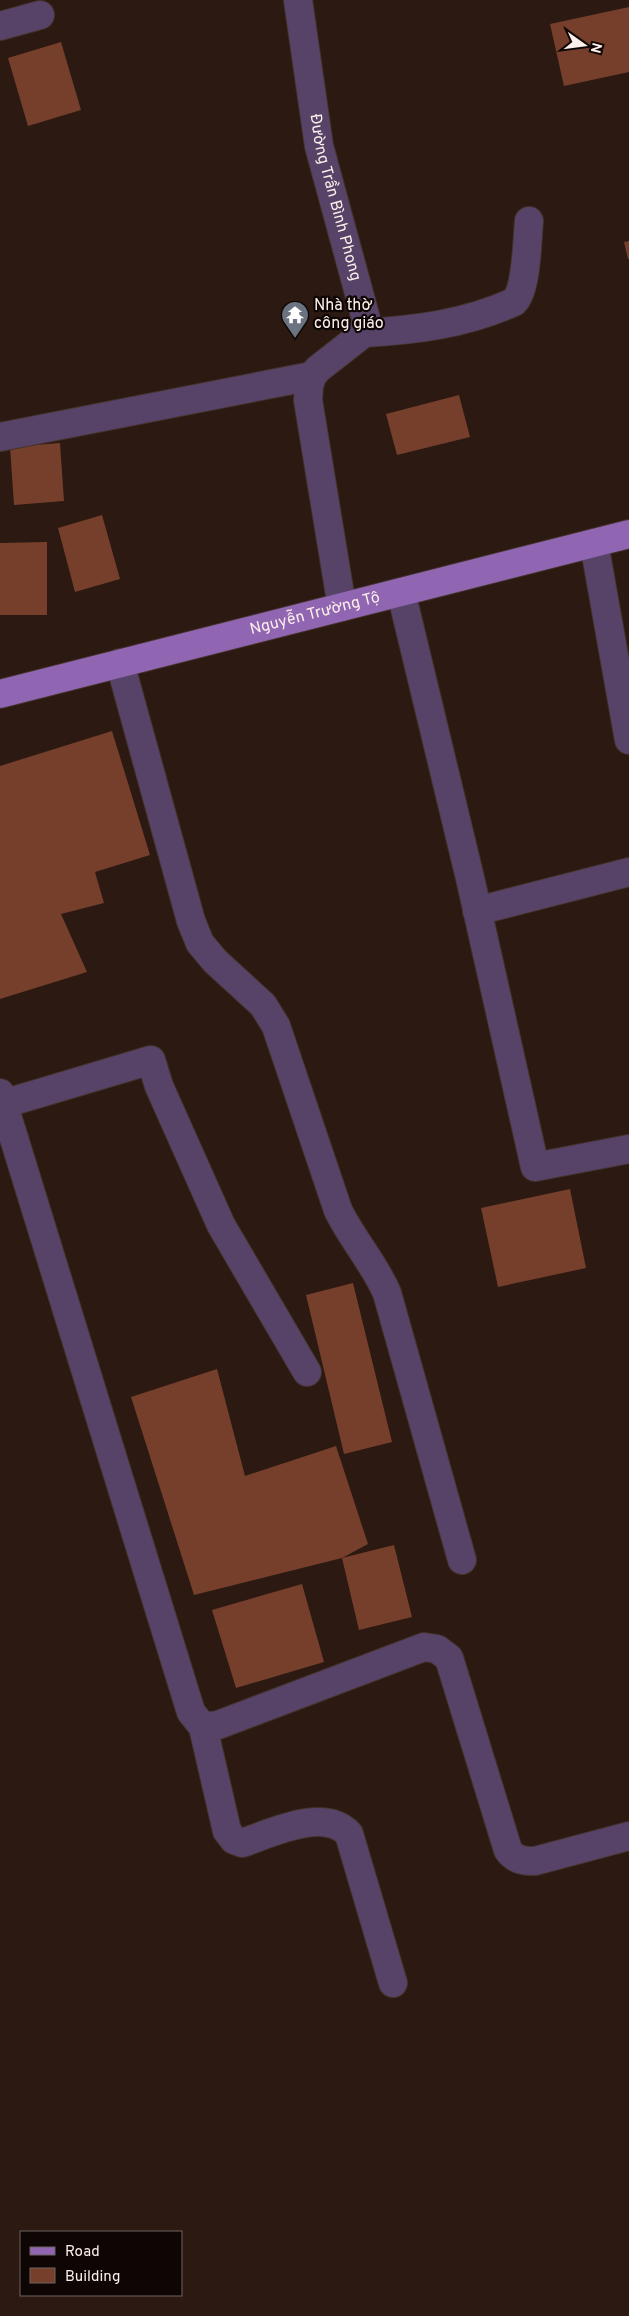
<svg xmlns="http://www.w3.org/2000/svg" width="629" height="2316" font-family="Overpass,sans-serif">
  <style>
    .building { fill: #763f2b }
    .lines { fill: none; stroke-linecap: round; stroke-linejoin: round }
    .minor-casing { stroke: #44332c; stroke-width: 30 }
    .major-casing { stroke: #44332c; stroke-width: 30 }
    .minor { stroke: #574368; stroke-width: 28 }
    .major { stroke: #9065b1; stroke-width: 28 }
    .labels { text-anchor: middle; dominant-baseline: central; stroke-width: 4.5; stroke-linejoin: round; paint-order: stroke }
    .street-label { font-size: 16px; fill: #fdefea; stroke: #0e0604 }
    .poi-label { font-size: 16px; fill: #fdefea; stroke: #0e0604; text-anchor: start }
  </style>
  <rect width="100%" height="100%" fill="#2b1912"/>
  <!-- building -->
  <g class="building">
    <polygon points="629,7 629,72 564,86 550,24"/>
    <polygon points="61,42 81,110 28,126 8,58"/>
    <polygon points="629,241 629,259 628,259 624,242"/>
    <polygon points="459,395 470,437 397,455 386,414"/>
    <polygon points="60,443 64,501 14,505 10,447"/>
    <polygon points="102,515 120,579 75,592 58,528"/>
    <polygon points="47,542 47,615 0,615 0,543"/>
    <polygon points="112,731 150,855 95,872 104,903 61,914 87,972 0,999 0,766"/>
    <polygon points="570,1189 586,1268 498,1287 481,1208"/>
    <polygon points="353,1283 392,1442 344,1454 306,1295"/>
    <polygon points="217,1369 245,1476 336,1446 368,1544 342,1558 194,1595 131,1397"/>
    <polygon points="394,1545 412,1617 359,1630 342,1558"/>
    <polygon points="302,1584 324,1662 236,1688 212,1610"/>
  </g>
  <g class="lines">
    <defs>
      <g id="minor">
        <path id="s1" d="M298,0L319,146L366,319L364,333L318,369L312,376L309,386L308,400L342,607"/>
        <polyline points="0,26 40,15"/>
        <path d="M364,333C416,330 465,324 514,302C527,289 527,240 529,221"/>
        <polyline points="0,437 312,376"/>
        <polyline points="594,543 629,740"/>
        <polyline points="401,592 470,878 535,1167 629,1149"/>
        <path d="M120,663L191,921L200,943L215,961L263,1005L276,1026L338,1210C352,1239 374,1263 387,1293L462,1560"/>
        <polyline points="477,911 629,872"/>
        <path d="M0,1093L191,1712L203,1727L218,1725L424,1647L437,1649L449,1658L508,1850C515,1860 523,1861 535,1861L629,1836"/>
        <polyline points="3,1104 151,1060 159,1086 221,1225 307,1372"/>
        <path d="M203,1727L227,1831L234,1840L242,1843C272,1833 324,1807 349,1834L393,1983"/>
      </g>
      <g id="major">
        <path id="s2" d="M0,694L629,534"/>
      </g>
    </defs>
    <!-- minor casing -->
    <use href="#minor" class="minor-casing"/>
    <!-- major casing -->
    <use href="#major" class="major-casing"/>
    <!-- minor -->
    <use href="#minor" class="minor"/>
    <!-- major -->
    <use href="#major" class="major"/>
  </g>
  <!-- icons -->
  <defs>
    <symbol id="temple-pin" viewBox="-11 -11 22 30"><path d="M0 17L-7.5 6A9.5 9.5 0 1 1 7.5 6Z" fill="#6b7280" stroke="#0e0604"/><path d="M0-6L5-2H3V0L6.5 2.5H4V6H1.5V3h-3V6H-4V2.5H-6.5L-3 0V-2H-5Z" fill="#fff"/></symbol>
  </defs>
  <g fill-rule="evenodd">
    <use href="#temple-pin" x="279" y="299" width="32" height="43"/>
  </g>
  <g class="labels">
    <!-- street labels -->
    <g class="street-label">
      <text stroke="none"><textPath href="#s1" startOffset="201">Đường Trần Bình Phong</textPath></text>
      <text stroke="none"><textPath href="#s2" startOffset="325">Nguyễn Trường Tộ</textPath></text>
    </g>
    <!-- poi labels -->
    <g class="poi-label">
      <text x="314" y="306">Nhà thờ<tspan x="314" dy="18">công giáo</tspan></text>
    </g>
  </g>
  <!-- legend -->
  <rect x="20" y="2231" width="162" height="65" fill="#0e0604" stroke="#6e6360"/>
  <rect x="30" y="2247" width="25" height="8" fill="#9065b1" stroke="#6e6360"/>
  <text x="65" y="2256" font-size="15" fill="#fdefea">Road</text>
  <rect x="30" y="2268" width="25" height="15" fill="#763f2b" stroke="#6e6360"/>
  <text x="65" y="2281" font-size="15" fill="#fdefea">Building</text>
  <!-- north arrow -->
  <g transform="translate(584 45) rotate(104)" stroke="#0e0604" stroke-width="4" paint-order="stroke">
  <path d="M0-4L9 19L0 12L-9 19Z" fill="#fdefea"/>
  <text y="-8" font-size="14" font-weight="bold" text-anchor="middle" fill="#fdefea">N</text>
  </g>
</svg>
